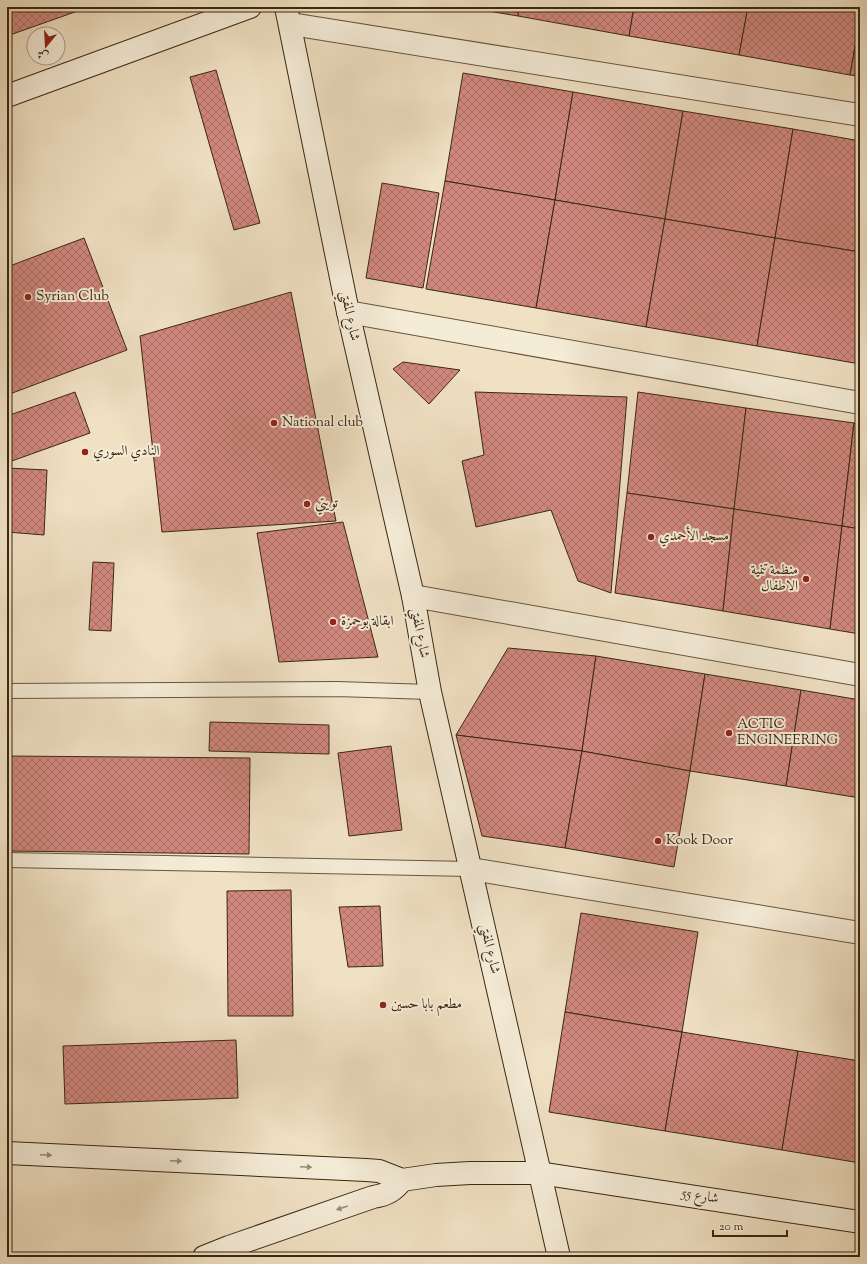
<svg xmlns="http://www.w3.org/2000/svg" width="867" height="1264" font-family="'Sorts Mill Goudy',Amiri,serif">
  <style>
    .building { fill: url(#building-cross-hatch); stroke: #3a2711 }
    .lines { fill: none; stroke-linecap: round; stroke-linejoin: round }
    .lane-casing { stroke: #68563e; stroke-width: 16 }
    .street-casing { stroke: #68563e; stroke-width: 24 }
    .secondary-casing { stroke: #3a2711; stroke-width: 24 }
    .lane { stroke: #f5ecd8; stroke-width: 14 }
    .street { stroke: #f5ecd8; stroke-width: 22 }
    .secondary { stroke: #f5ecd8; stroke-width: 22 }
    .oneway { fill: #988a74 }
    .poi-dot { fill: #8f2418; stroke: #f5ecd8; stroke-width: 1.5 }
    .labels { text-anchor: middle; dominant-baseline: central; stroke-width: 4; stroke-linejoin: round; paint-order: stroke }
    .poi-label { font-size: 14px; fill: #3a2711; stroke: #f5ecd8; text-anchor: start }
    .street-label { font-size: 14px; fill: #3a2711; stroke: #f5ecd8 }
  </style>
  <defs>
    <pattern id="building-cross-hatch" width="8" height="8" patternUnits="userSpaceOnUse"><rect width="8" height="8" fill="#d1887f"/><path d="M0 0l8 8M0 8l8-8" fill="none" stroke="#ab6f67"/></pattern>
  </defs>
  <rect width="100%" height="100%" fill="#f0e1c3"/>
  <filter id="stains"><feTurbulence type="fractalNoise" baseFrequency=".005" numOctaves="4"/><feColorMatrix values="0 0 0 0 .2 0 0 0 0 .09 0 0 0 0 .02 0 0 0 .5 -.17"/></filter>
  <radialGradient id="worn" r=".72"><stop offset=".6" stop-color="#630" stop-opacity="0"/><stop offset="1" stop-color="#630" stop-opacity=".3"/></radialGradient>
  <!-- building -->
  <g class="building">
    <polygon points="7,7 89,7 7,36"/>
    <polygon points="464,7 519,7 518,16"/>
    <polygon points="519,7 634,7 629,36 518,16"/>
    <polygon points="634,7 748,7 739,55 629,36"/>
    <polygon points="748,7 860,7 860,19 850,75 739,55"/>
    <polygon points="860,19 860,76 850,75"/>
    <polygon points="216,70 260,223 234,230 190,77"/>
    <polygon points="463,73 573,92 555,200 445,181"/>
    <polygon points="573,92 683,111 665,219 555,200"/>
    <polygon points="683,111 793,129 775,238 665,219"/>
    <polygon points="793,129 860,141 860,252 775,238"/>
    <polygon points="445,181 555,200 536,308 426,289"/>
    <polygon points="382,183 439,193 423,288 366,278"/>
    <polygon points="555,200 665,219 646,327 536,308"/>
    <polygon points="665,219 775,238 757,346 646,327"/>
    <polygon points="84,238 127,350 7,395 7,267"/>
    <polygon points="775,238 860,252 860,364 757,346"/>
    <polygon points="291,292 336,521 162,532 140,336"/>
    <polygon points="403,362 460,370 429,404 393,369"/>
    <polygon points="75,392 90,433 9,462 7,458 7,416"/>
    <polygon points="475,392 627,397 611,593 578,581 551,510 476,527 462,461 484,455"/>
    <polygon points="638,392 746,408 734,509 627,493"/>
    <polygon points="746,408 854,423 842,526 734,509"/>
    <polygon points="854,423 860,424 860,529 842,526"/>
    <polygon points="7,468 47,470 44,535 7,532"/>
    <polygon points="627,493 734,509 723,611 615,593"/>
    <polygon points="734,509 842,526 830,629 723,611"/>
    <polygon points="343,522 378,657 279,662 257,533"/>
    <polygon points="842,526 860,529 860,634 830,629"/>
    <polygon points="93,562 114,563 111,631 89,630"/>
    <polygon points="508,648 596,656 582,751 456,735"/>
    <polygon points="596,656 705,674 690,771 582,751"/>
    <polygon points="705,674 801,690 786,786 690,771"/>
    <polygon points="801,690 860,700 860,798 786,786"/>
    <polygon points="210,722 329,725 329,754 209,751"/>
    <polygon points="456,735 582,751 565,848 482,836"/>
    <polygon points="391,746 402,830 349,836 338,753"/>
    <polygon points="582,751 690,771 674,867 565,848"/>
    <polygon points="7,756 250,758 249,854 7,851"/>
    <polygon points="291,890 293,1016 228,1016 227,891"/>
    <polygon points="380,906 383,966 348,967 339,907"/>
    <polygon points="581,913 698,932 682,1032 565,1012"/>
    <polygon points="565,1012 682,1032 665,1131 549,1112"/>
    <polygon points="682,1032 798,1051 782,1150 665,1131"/>
    <polygon points="236,1040 238,1098 65,1104 63,1046"/>
    <polygon points="798,1051 860,1061 860,1163 782,1150"/>
  </g>
  <g class="lines">
    <defs>
      <g id="lane">
        <polyline points="7,691 337,689 430,692"/>
        <polyline points="7,860 471,869"/>
      </g>
      <g id="street">
        <polyline points="291,24 860,115"/>
        <polyline points="348,312 860,403"/>
        <polyline points="413,596 860,675"/>
        <polyline points="471,869 860,933"/>
      </g>
      <g id="secondary">
        <polyline points="286,7 348,312 413,596 430,692 559,1257"/>
        <polyline points="7,96 250,7"/>
        <polyline points="7,1153 366,1170 379,1171 402,1180 436,1175 470,1173 539,1173 860,1222"/>
        <path d="M204,1257L229,1247L373,1197C386,1195 394,1191 402,1180"/>
      </g>
    </defs>
    <!-- lane casing -->
    <use href="#lane" class="lane-casing"/>
    <!-- street casing -->
    <use href="#street" class="street-casing"/>
    <!-- secondary casing -->
    <use href="#secondary" class="secondary-casing"/>
    <!-- lane -->
    <use href="#lane" class="lane"/>
    <!-- street -->
    <use href="#street" class="street"/>
    <!-- secondary -->
    <use href="#secondary" class="secondary"/>
  </g>
  <!-- one-way arrows -->
  <defs><path id="oneway-solid" d="M-6-.8H1V-3.2L6.5 0L1 3.2V.8H-6Z"/></defs>
  <g class="oneway">
    <use href="#oneway-solid" transform="translate(46 1155) rotate(3)"/>
    <use href="#oneway-solid" transform="translate(176 1161) rotate(3)"/>
    <use href="#oneway-solid" transform="translate(306 1167) rotate(3)"/>
    <use href="#oneway-solid" transform="translate(342 1208) rotate(161)"/>
  </g>
  <!-- markers -->
  <g class="poi-dot">
    <circle cx="28" cy="297" r="4"/>
    <circle cx="274" cy="423" r="4"/>
    <circle cx="85" cy="452" r="4"/>
    <circle cx="307" cy="504" r="4"/>
    <circle cx="651" cy="537" r="4"/>
    <circle cx="806" cy="579" r="4"/>
    <circle cx="333" cy="622" r="4"/>
    <circle cx="729" cy="733" r="4"/>
    <circle cx="658" cy="841" r="4"/>
    <circle cx="383" cy="1005" r="4"/>
  </g>
  <g class="labels">
    <!-- poi labels -->
    <g class="poi-label">
      <text x="36" y="297">Syrian Club</text>
      <text x="282" y="423">National club</text>
      <text x="93" y="452">النادي السوري</text>
      <text x="315" y="504">تويتي</text>
      <text x="659" y="537">مسجد الأحمدي</text>
      <text x="798" y="571" text-anchor="end">منظمة تنمية<tspan x="798" dy="16">الاطفال</tspan></text>
      <text x="341" y="622">ابقالة بوحمزة</text>
      <text x="737" y="725">ACTIC<tspan x="737" dy="16">ENGINEERING</tspan></text>
      <text x="666" y="841">Kook Door</text>
      <text x="391" y="1005">مطعم بابا حسين</text>
    </g>
    <!-- street labels -->
    <g class="street-label">
      <text transform="translate(349 316) rotate(78)">شارع المفتي</text>
      <text transform="translate(419 633) rotate(79)">شارع المفتي</text>
      <text transform="translate(489 949) rotate(77)">شارع المفتي</text>
      <text transform="translate(700 1197) rotate(9)">شارع 55</text>
    </g>
  </g>
  <!-- margin -->
  <rect width="867" height="1264" fill="none" stroke="#f0e1c3" stroke-width="24"/>
  <rect x="8" y="8" width="851" height="1248" fill="none" stroke="#3a2711" stroke-width="2"/>
  <rect x="12" y="12" width="843" height="1240" fill="none" stroke="#3a2711"/>
  <!-- north arrow -->
  <g transform="translate(46 46) rotate(198)"><circle r="19" fill="#f5ecd8" stroke="#aa9d88"/>
  <path d="M0-3L7 15L0 10L-7 15Z" fill="#8f2418"/>
  <text y="-6" font-size="11" font-weight="bold" text-anchor="middle" fill="#3a2711">ش</text>
  </g>
  <!-- scale -->
  <path d="M713 1230v6h74v-6" fill="none" stroke="#3a2711" stroke-width="2"/>
  <text x="719" y="1230" font-size="12" fill="#3a2711" stroke="#f5ecd8" stroke-width="3" paint-order="stroke">20 m</text>
  <rect width="100%" height="100%" filter="url(#stains)"/>
  <rect width="100%" height="100%" fill="url(#worn)"/>
</svg>
